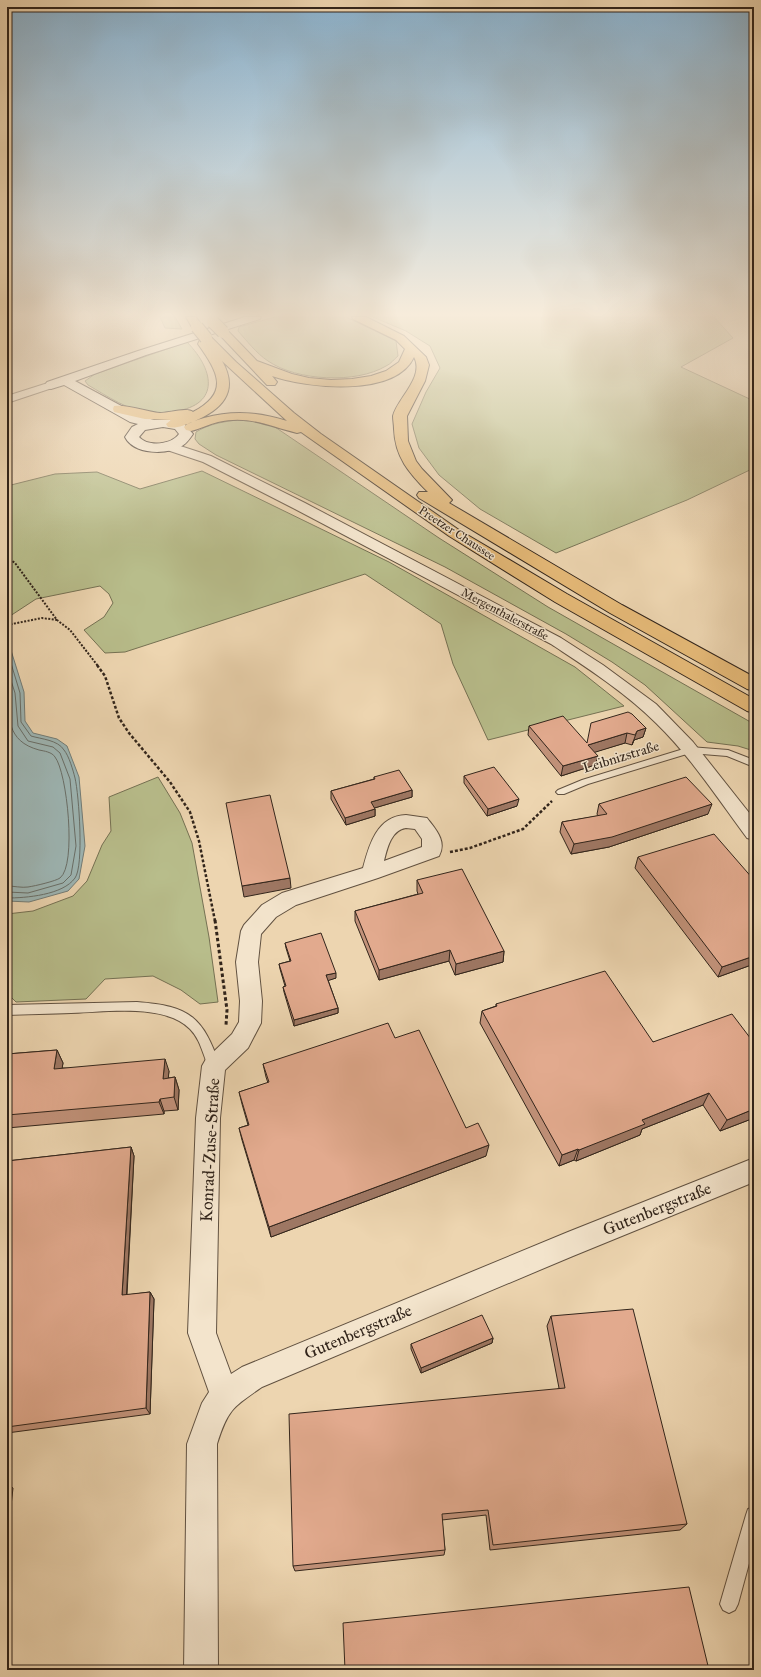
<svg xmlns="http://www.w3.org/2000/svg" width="761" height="1677" font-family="'IM FELL Great Primer',serif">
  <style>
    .green { fill: #b8bd8b; stroke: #757153 }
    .water { fill: #9db6b5; stroke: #727c77 }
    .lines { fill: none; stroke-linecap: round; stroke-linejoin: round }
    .shore { stroke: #686e68; stroke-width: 1 }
    .lane-casing { stroke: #615140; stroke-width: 2 }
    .street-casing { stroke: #615140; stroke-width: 2 }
    .secondary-casing { stroke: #32251b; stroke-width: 2 }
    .highway-casing { stroke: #32251b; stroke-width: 2 }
    .path-far2 { stroke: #32251b; stroke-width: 2; stroke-dasharray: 2 1.5; stroke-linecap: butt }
    .path-far1 { stroke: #32251b; stroke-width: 2.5; stroke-dasharray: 3 2; stroke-linecap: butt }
    .path { stroke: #32251b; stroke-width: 3; stroke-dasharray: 3.5 2.5; stroke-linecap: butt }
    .lane { fill: #f3e4cc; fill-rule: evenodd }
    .street { fill: #f3e4cc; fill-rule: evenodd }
    .secondary { fill: #f3e4cc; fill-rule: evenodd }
    .highway { fill: #e6ba78; fill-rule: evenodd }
    .highway-bridge-casing { stroke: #32251b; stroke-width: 14; stroke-linecap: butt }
    .highway-bridge { stroke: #e6ba78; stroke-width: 12 }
    .wall { fill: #c2927a; stroke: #32251b }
    .shaded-wall { fill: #9e7763; stroke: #32251b }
    .building { fill: #e2aa8e; stroke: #32251b }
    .labels { text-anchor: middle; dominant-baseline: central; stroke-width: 3; stroke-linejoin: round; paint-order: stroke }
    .far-street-label { font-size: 12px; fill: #32251b; stroke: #f3e4cc }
    .street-label { font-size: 14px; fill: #32251b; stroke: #f3e4cc }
    .near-street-label { font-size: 17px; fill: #32251b; stroke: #f3e4cc }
  </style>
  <rect width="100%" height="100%" fill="#edd5b0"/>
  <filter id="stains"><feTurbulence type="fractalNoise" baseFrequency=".005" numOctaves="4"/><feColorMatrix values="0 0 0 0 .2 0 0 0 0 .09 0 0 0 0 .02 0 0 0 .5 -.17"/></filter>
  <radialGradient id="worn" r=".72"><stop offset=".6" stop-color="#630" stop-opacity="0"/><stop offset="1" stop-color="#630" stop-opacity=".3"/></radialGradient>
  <!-- green -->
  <g class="green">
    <polygon points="160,317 175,317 182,329 165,328"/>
    <path d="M275,317H346L396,341L398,356C394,359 391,364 386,366C356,384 297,381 268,361C256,353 247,341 238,331L239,327Z"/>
    <polygon points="373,317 714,317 733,338 681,367 754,401 754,468 687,500 556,553 480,509 439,475 419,448 412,424 426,392 440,368 430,346 406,331"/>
    <path d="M187,342C216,372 220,407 170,412C164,412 158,414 152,414C129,411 107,396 88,385L85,381L95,374Z"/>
    <path d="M237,420L251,421L272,425L439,538L548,607L754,724V751L738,746L707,742L645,685L612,662L566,634L445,567L216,455L199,444L195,439L196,432C209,424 222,422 237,420Z"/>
    <polygon points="202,471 389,562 575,667 624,706 488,740 453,664 441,624 365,574 125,652 105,653 84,630 104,617 113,603 109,594 100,586 36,599 7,618 7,486 55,474 97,472 140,489"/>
    <polygon points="158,777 180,813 192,843 209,937 218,1002 200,1004 181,990 153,976 105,979 86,999 16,1002 7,993 7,914 33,911 73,896 87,881 102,845 111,831 109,797"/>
  </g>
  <!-- water -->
  <polygon class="water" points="7,644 9,644 24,692 25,721 33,733 57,739 67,746 79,777 85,846 79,879 68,891 29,902 7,901"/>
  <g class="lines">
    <!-- shore -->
    <g class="shore">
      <path d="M7,650L20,693L21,722L31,736C41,739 58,740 64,750C69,756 73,770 75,778C79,795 84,866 75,878C63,895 26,898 7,898"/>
      <polyline points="7,668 15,693 18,726 28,741 53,747 60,753 70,779 76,846 71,875 63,883 28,893 7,892"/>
      <path d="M7,689C9,717 6,741 39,750C44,751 52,752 55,757C67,772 77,865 60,878C56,881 35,886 28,887C22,888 14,886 7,886"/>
    </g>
    <defs>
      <g id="lane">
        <polygon points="690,747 728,750 754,760 754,767 727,756 690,753 588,784 564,794 558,794 556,792 558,790 582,780"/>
        <path d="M137,1002C190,1006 203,1017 220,1066L218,1070L214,1071L210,1070C203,1056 201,1040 190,1029C164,1003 105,1012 71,1013C50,1014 28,1014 7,1015V1005Z"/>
        <polygon points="754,1507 754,1545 738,1604 735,1610 729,1613 723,1610 720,1604 746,1515 748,1509"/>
      </g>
      <g id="street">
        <polygon points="51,382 56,385 55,387 7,403 7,396"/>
        <path d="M168,442L211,456L305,503L561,638L603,665L656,704L693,742L754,819V840L747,838C718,799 691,757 656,723C625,692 587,668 551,644L295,509L203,462L164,449L162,446L164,443Z"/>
        <path d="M406,815L427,818C436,830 447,841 439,856L378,878L296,905L276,917L261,934L258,962L262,1001L261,1023L248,1048L225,1070L220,1118L216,1333L231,1374L242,1367L568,1232L754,1158V1182L573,1256L262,1387C233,1407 228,1409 217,1444L218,1670H184L187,1444L202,1403L209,1392L188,1333L196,1118L202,1066L206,1059L232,1034L239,1022L240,1001L236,962L241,931L244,925L262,905L282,893L363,868C369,845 377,816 406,815ZM406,828L415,829L422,839V847L384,861C387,849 391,830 406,828Z"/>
      </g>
      <path id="secondary" d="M245,317H261L260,319L146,355L75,381L140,416L154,420H170L184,424L193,434C190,438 187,443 182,446C167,455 134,455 125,437L132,427L138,424L130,422L64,385L51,389L47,388L45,385L47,382L138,351ZM163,427L175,429L179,434C171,445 148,447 139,437L145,430Z"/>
      <g id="highway">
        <polygon points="186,317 196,317 203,327 201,329 193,329"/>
        <path d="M352,317H366L404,336L426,357L429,365L425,381L407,416L408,441L416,461L422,469L452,500L449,503L622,605L754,677V691L747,689L610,613L419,498L417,495L419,492H428C409,473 395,457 394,429C394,425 393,420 393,416C397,399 425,377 414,357C395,398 306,388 272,376L277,382L275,385H267L217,332L219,330H227L257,361L292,374L309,378L331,380L352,379L371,376L386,371L399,362L405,349L396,340L353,319Z"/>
        <path d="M206,335L210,336L236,362L294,413L321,434L459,530L567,594L754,699V713L747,711L555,602L449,536L301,432L297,433C268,426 249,415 218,422C209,424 200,429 191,431L186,430L184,427C188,422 198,420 204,418C233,410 258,412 287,421L222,361C240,392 221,411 192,422C185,425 176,429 168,427L166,424L171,420L145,419L114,412L113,409L114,406C125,404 148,412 160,413C169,413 187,407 193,412C231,392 217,371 198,344L202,336Z"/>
      </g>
    </defs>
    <!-- lane casing -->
    <use href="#lane" class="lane-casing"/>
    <!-- street casing -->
    <use href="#street" class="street-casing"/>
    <!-- secondary casing -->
    <use href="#secondary" class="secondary-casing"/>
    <!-- highway casing -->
    <use href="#highway" class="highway-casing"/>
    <!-- path-far2 -->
    <g class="path-far2">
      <polyline points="7,557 15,563 57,620 70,630 98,666"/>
      <polyline points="7,625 42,618 57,620"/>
    </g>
    <!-- path-far1 -->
    <g class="path-far1">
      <polyline points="97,665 105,676 119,718 129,733 170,782 190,812 199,841 215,921"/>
      <polyline points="450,852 470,848 523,829 552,801"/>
    </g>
    <!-- path -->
    <polyline class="path" points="215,920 227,1010 226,1025"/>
    <!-- lane -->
    <use href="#lane" class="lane"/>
    <!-- street -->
    <use href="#street" class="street"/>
    <!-- secondary -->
    <use href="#secondary" class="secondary"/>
    <!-- highway -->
    <use href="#highway" class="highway"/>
    <defs>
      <g id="highway-bridge">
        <polyline points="213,322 223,332"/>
        <polyline points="197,327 206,338"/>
      </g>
    </defs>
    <!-- highway-bridge casing -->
    <use href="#highway-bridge" class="highway-bridge-casing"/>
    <!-- highway-bridge -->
    <use href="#highway-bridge" class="highway-bridge"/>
  </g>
  <!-- wall -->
  <g class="wall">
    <polygon points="748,317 754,317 754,320"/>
    <polygon points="529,726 587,743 646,728 643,737 634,740 632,745 625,743 594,752 595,765 561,776 528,735"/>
    <polygon points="464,776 517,806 487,816 464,783"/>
    <polygon points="374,777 412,790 412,797 374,808 375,809 375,816 346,825 331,799 331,791 374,779"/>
    <polygon points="599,804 708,814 609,847 571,854 560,832 562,822 598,816 597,814"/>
    <polygon points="638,857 754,964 718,977 635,868"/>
    <polygon points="417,880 504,951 503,962 455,975 449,961 379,980 355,921 355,911 418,894 417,891"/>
    <polygon points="285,943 336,978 328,980 338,1008 338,1013 294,1026 284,992 283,987 285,986 280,969 279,964 290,961 286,948"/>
    <polygon points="496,1004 653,1042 754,1043 754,1118 720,1131 703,1105 642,1129 640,1135 576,1161 574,1160 559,1166 480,1023 482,1011 496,1006"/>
    <polygon points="395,1038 466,1128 486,1156 271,1237 242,1140 239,1128 248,1125 242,1104 239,1092 268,1083 266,1077 263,1064"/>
    <polygon points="57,1050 63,1063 62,1068 169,1071 168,1078 175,1077 179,1090 178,1110 164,1111 164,1114 7,1128 7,1054"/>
    <polygon points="131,1147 134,1156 127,1295 150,1292 154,1299 150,1414 7,1433 7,1161"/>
    <polygon points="551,1316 687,1524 680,1530 490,1550 486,1515 442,1520 445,1550 444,1555 295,1571 293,1566 559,1388 547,1326"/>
    <polygon points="493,1338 492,1343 421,1373 411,1349 411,1344"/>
  </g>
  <!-- shaded-wall -->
  <g class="shaded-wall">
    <polygon points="646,728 643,737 634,740 632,745 637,731"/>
    <polygon points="627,733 625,743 586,755 588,745"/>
    <polygon points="598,756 595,765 561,776 563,766"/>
    <polygon points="412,790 412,797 371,809 371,802"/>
    <polygon points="519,799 517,806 487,816 488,809"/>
    <polygon points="712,804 708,814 609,847 571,854 574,844"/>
    <polygon points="375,809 375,816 346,825 345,818"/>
    <polygon points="290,878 291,888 244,897 242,886"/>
    <polygon points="450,950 449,961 379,980 379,970"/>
    <polygon points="504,951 503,962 455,975 456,964"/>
    <polygon points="754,956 754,964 718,977 722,967"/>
    <polygon points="336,973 336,978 327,981 326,975"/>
    <polygon points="338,1008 338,1013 294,1026 294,1020"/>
    <polygon points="57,1050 63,1063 60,1081 54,1069"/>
    <polygon points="165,1059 169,1071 167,1091 163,1079"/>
    <polygon points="175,1077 179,1090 178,1110 174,1097"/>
    <polygon points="709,1093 703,1105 642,1129 640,1135 576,1161 579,1150 642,1120"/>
    <polygon points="160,1099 164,1111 164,1114 159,1102"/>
    <polygon points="754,1109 754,1118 720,1131 727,1120"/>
    <polygon points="489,1145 486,1156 271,1237 269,1227"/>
    <polygon points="131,1147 134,1156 126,1303 122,1295"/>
    <polygon points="578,1149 574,1160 559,1166 562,1155"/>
    <polygon points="150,1292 154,1299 150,1414 146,1408"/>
    <polygon points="493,1338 492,1343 421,1373 421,1368"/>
    <polygon points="7,1484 13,1488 7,1542"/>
  </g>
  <!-- building -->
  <g class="building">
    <polygon points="628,712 632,714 646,728 637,731 635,735 627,733 588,745 598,756 563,766 529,726 563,716 587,743 591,723"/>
    <polygon points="494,767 519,799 488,809 464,776"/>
    <polygon points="399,770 412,790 371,802 375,809 345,818 331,791 375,779 374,777"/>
    <polygon points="686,777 712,804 612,837 574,844 562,822 607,814 599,804"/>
    <polygon points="270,795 290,878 242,886 226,803"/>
    <polygon points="714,834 754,880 754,956 722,967 638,857"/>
    <polygon points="462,869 504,951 456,964 450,950 379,970 355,911 423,893 417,880"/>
    <polygon points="321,933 336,973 326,975 338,1008 294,1020 283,987 286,986 279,964 291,961 285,943"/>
    <polygon points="605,971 653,1042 732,1014 754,1043 754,1109 727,1120 709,1093 642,1120 645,1124 579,1150 578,1149 562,1155 482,1011 497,1006 496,1004"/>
    <polygon points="388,1023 395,1038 419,1030 466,1128 478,1123 489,1145 269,1227 239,1128 249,1125 239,1092 269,1082 263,1064"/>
    <polygon points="57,1050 54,1069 165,1059 163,1079 175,1077 174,1097 160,1099 159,1102 7,1115 7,1054"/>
    <polygon points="131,1147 122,1295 150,1292 146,1408 7,1427 7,1161"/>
    <polygon points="633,1309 687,1524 493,1545 488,1510 442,1514 445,1550 293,1566 289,1414 565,1388 551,1316"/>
    <polygon points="482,1315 493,1338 421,1368 411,1344"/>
    <polygon points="689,1587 709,1670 345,1670 343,1623"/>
  </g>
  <!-- sky -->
  <linearGradient id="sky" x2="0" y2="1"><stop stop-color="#8ab5d4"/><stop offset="0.57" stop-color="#f7ecdb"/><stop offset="1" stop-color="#f7ecdb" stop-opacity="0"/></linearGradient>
  <rect width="761" height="552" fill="url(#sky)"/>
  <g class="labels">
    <!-- far-street labels -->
    <g class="far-street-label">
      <text transform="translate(457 533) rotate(33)">Preetzer Chaussee</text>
      <text transform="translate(505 614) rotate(28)">Mergenthalerstraße</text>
    </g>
    <!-- street labels -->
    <g class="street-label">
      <text transform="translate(621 757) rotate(-17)">Leibnizstraße</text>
    </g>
    <!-- near-street labels -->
    <g class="near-street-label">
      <text transform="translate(210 1150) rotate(-87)">Konrad-Zuse-Straße</text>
      <text transform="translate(657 1209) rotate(-22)">Gutenbergstraße</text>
      <text transform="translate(358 1332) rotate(-23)">Gutenbergstraße</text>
    </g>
  </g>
  <!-- margin -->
  <rect width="761" height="1677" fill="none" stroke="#edd5b0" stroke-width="24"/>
  <rect x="8" y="8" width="745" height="1661" fill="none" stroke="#32251b" stroke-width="2"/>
  <rect x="12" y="12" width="737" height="1653" fill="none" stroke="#32251b"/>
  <rect width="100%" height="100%" filter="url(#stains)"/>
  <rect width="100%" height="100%" fill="url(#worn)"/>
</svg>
